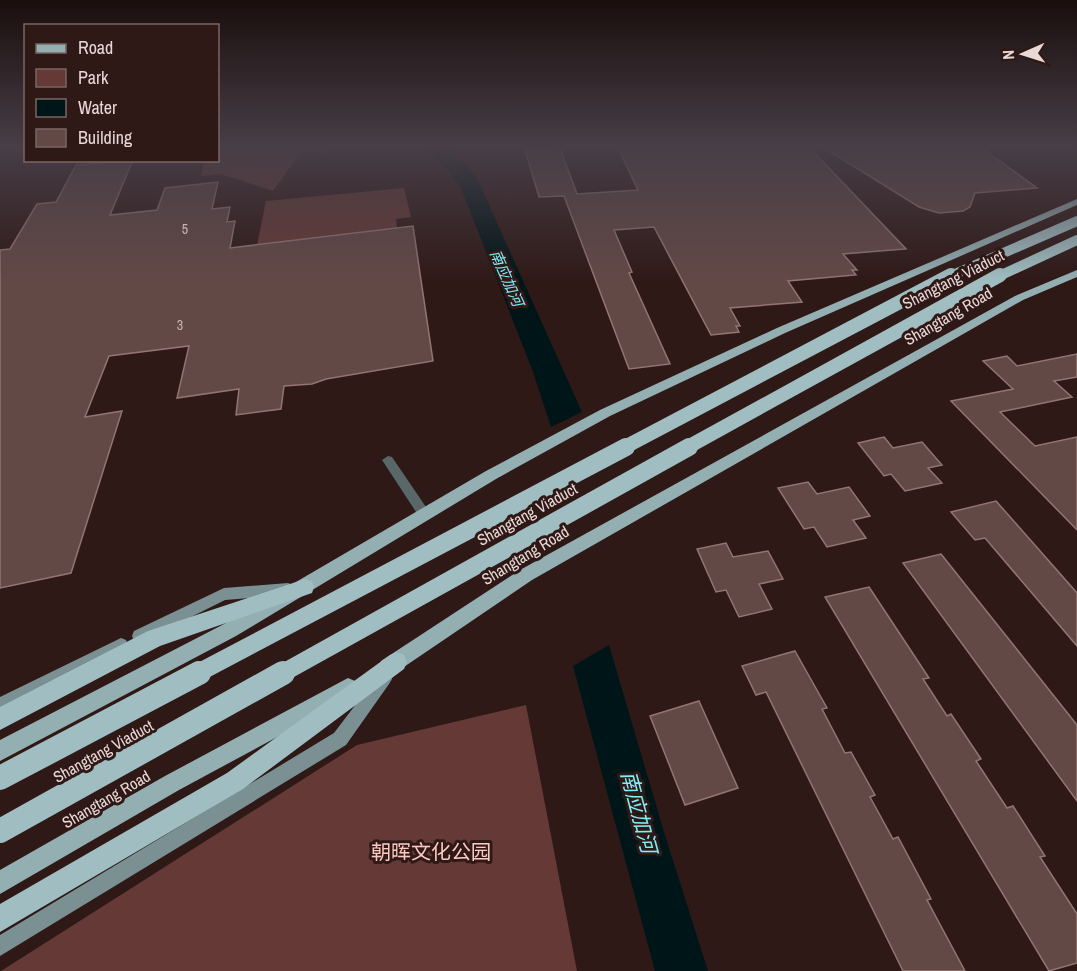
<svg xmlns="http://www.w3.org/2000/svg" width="1077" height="971" font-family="'Archivo Narrow','Noto Sans SC',sans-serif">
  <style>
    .green { fill: #653935 }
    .water { fill: #001517 }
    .building { fill: #634946; stroke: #927572; stroke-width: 1.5 }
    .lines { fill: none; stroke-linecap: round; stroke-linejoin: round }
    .minor { fill: #5a6768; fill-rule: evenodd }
    .secondary { fill: #7b9092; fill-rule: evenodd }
    .primary { fill: #94afb2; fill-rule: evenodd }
    .trunk { fill: #a0bec1; fill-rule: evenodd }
    .trunk-bridge-far3 { stroke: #a0bec1; stroke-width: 10 }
    .trunk-bridge-far2 { stroke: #a0bec1; stroke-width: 14 }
    .trunk-bridge-far1 { stroke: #a0bec1; stroke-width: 18 }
    .trunk-bridge { stroke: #a0bec1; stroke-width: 24 }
    .labels { text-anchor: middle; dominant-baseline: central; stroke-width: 6; stroke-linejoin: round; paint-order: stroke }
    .number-label { font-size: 14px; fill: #c7b4b2 }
    .far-water-label { font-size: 15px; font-style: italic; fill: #7deffb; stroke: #2f1917 }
    .street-label { font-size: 16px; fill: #e8d8d6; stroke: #2f1917 }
    .near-park-label { font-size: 20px; fill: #fec8c2; stroke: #2f1917 }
    .near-water-label { font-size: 21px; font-style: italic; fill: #7deffb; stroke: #2f1917 }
  </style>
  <rect width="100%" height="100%" fill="#2f1917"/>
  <!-- green -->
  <g class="green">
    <polygon points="218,146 329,146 326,154 301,152 273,191 221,174 201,176 204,161 218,160"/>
    <polygon points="404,188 411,217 396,219 397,228 257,245 266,201"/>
    <polygon points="526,705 577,971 1,971 357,745"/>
  </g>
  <!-- water -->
  <g class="water">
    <polygon points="424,146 447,146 476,176 582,412 551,427 533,372 461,188 447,169"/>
    <polygon points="609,645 664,832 708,971 655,971 573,666"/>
  </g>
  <!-- building -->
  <g class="building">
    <polygon points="617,146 808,146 906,249 843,254 857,270 852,270 856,275 788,281 802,302 730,308 740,326 736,326 739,332 711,335 654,227 614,230 632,272 629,273 670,364 629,369 564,196 539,197 525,150 560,148 577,194 638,190"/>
    <polygon points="821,146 979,146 1037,188 975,193 970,207 963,211 939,213 919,207"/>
    <polygon points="133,160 110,215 157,210 165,188 218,182 212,209 230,207 227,222 235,221 230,248 413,226 433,361 326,379 312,384 284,386 281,409 236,415 239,389 177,398 189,346 109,356 85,417 122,411 71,573 0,588 0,250 10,249 37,204 56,202 76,165"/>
    <polygon points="1077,354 1077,377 1054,381 1072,397 1000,412 1035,446 1077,437 1077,530 951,401 1013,389 983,361 1007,356 1017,366"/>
    <polygon points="884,437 893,448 922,442 942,465 928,468 942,483 905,491 891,474 884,476 858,443"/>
    <polygon points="808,482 817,494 849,487 870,516 853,520 866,538 827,547 814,527 804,529 778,488"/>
    <polygon points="996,501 1077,593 1077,646 985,538 975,540 951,512"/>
    <polygon points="726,543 733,557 768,551 783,579 759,584 772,609 739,617 726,590 716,592 697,549"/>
    <polygon points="941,554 1077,725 1077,801 903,563"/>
    <polygon points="869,587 929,678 923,679 947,716 951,714 981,759 976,761 1007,808 1013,806 1045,856 1040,857 1077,914 1077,963 1049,971 825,597"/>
    <polygon points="795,651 827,708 822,709 845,753 851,752 875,795 870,797 893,839 898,837 931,899 927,900 965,971 903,971 766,692 756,695 742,666"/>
    <polygon points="699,701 738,788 685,805 650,716"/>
  </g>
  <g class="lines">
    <!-- minor -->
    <polygon class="minor" points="388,456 392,457 428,510 430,514 428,518 420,518 384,463 382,460"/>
    <!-- secondary -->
    <g class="secondary">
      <polygon points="288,583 293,585 295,589 293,593 288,595 225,600 139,643 134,641 132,636 134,631 224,588"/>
      <polygon points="121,638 126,640 128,645 126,650 0,713 0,697"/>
      <polygon points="384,672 389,674 392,679 389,684 346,745 0,956 0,935 334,733 379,674"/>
    </g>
    <!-- primary -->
    <g class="primary">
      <polygon points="1077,199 1077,205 785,333 610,416 496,479 236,636 0,761 0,740 224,624 486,471 600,410 777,328"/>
      <polygon points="1077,270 1077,277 1023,300 532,580 395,673 388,676 381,673 379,667 381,661 520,570 1015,296"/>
      <polygon points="348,678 355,681 358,688 355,695 179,790 0,894 0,870 165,776"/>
    </g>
    <!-- trunk -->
    <g class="trunk">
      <polygon points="305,579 312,581 314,587 312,593 160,646 0,730 0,707 148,631"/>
      <polygon points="397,652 404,655 407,662 404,669 243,789 0,932 0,904 227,773 390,655"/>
    </g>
    <!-- trunk-bridge-far3 -->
    <g class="trunk-bridge-far3">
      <polyline points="948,277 1077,221"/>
      <polyline points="997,277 1077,240"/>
    </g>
    <!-- trunk-bridge-far2 -->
    <g class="trunk-bridge-far2">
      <polyline points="623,448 951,275"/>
      <polyline points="686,448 1000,275"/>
    </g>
    <!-- trunk-bridge-far1 -->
    <g class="trunk-bridge-far1">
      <polyline points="196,674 626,447"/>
      <polyline points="281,674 689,447"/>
    </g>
    <!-- trunk-bridge -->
    <g class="trunk-bridge">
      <polyline points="0,778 199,673"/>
      <polyline points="0,831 283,673"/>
    </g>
  </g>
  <!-- sky -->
  <linearGradient id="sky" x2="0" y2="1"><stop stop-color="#1a0e0d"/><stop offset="0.52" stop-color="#473e47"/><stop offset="1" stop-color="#473e47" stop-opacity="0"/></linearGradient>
  <rect width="1077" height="282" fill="url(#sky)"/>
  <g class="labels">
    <!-- number labels -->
    <g class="number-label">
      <text x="185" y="229">5</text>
      <text x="180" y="325">3</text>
    </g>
    <!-- far-water labels -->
    <g class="far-water-label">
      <text transform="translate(507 278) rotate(66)">南应加河</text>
    </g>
    <!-- street labels -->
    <g class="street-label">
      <text transform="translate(953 279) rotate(-27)">Shangtang Viaduct</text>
      <text transform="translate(948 316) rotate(-30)">Shangtang Road</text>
      <text transform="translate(527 514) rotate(-29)">Shangtang Viaduct</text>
      <text transform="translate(525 555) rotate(-31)">Shangtang Road</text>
      <text transform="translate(103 751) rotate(-29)">Shangtang Viaduct</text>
      <text transform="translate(106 799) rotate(-30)">Shangtang Road</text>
    </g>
    <!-- near-park labels -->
    <g class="near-park-label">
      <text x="431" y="851">朝晖文化公园</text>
    </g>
    <!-- near-water labels -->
    <g class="near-water-label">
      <text transform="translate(639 812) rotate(75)">南应加河</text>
    </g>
  </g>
  <!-- legend -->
  <rect x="24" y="24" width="195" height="138" fill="#2f1917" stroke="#796563" stroke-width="1.5"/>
  <rect x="36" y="44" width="30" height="9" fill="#94afb2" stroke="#796563" stroke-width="1.5"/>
  <text x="78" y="54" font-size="18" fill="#e8d8d6">Road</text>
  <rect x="36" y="69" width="30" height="18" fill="#653935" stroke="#796563" stroke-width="1.5"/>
  <text x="78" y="84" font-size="18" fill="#e8d8d6">Park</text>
  <rect x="36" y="99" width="30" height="18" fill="#001517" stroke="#796563" stroke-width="1.5"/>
  <text x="78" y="114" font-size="18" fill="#e8d8d6">Water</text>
  <rect x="36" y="129" width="30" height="18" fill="#634946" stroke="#796563" stroke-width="1.5"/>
  <text x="78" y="144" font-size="18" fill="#e8d8d6">Building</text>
  <!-- north arrow -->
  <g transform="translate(1023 54) rotate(267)" stroke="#2f1917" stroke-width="4.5" paint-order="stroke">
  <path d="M0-4.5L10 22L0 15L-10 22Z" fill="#e8d8d6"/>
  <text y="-9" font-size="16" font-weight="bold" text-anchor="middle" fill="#e8d8d6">N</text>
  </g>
</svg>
